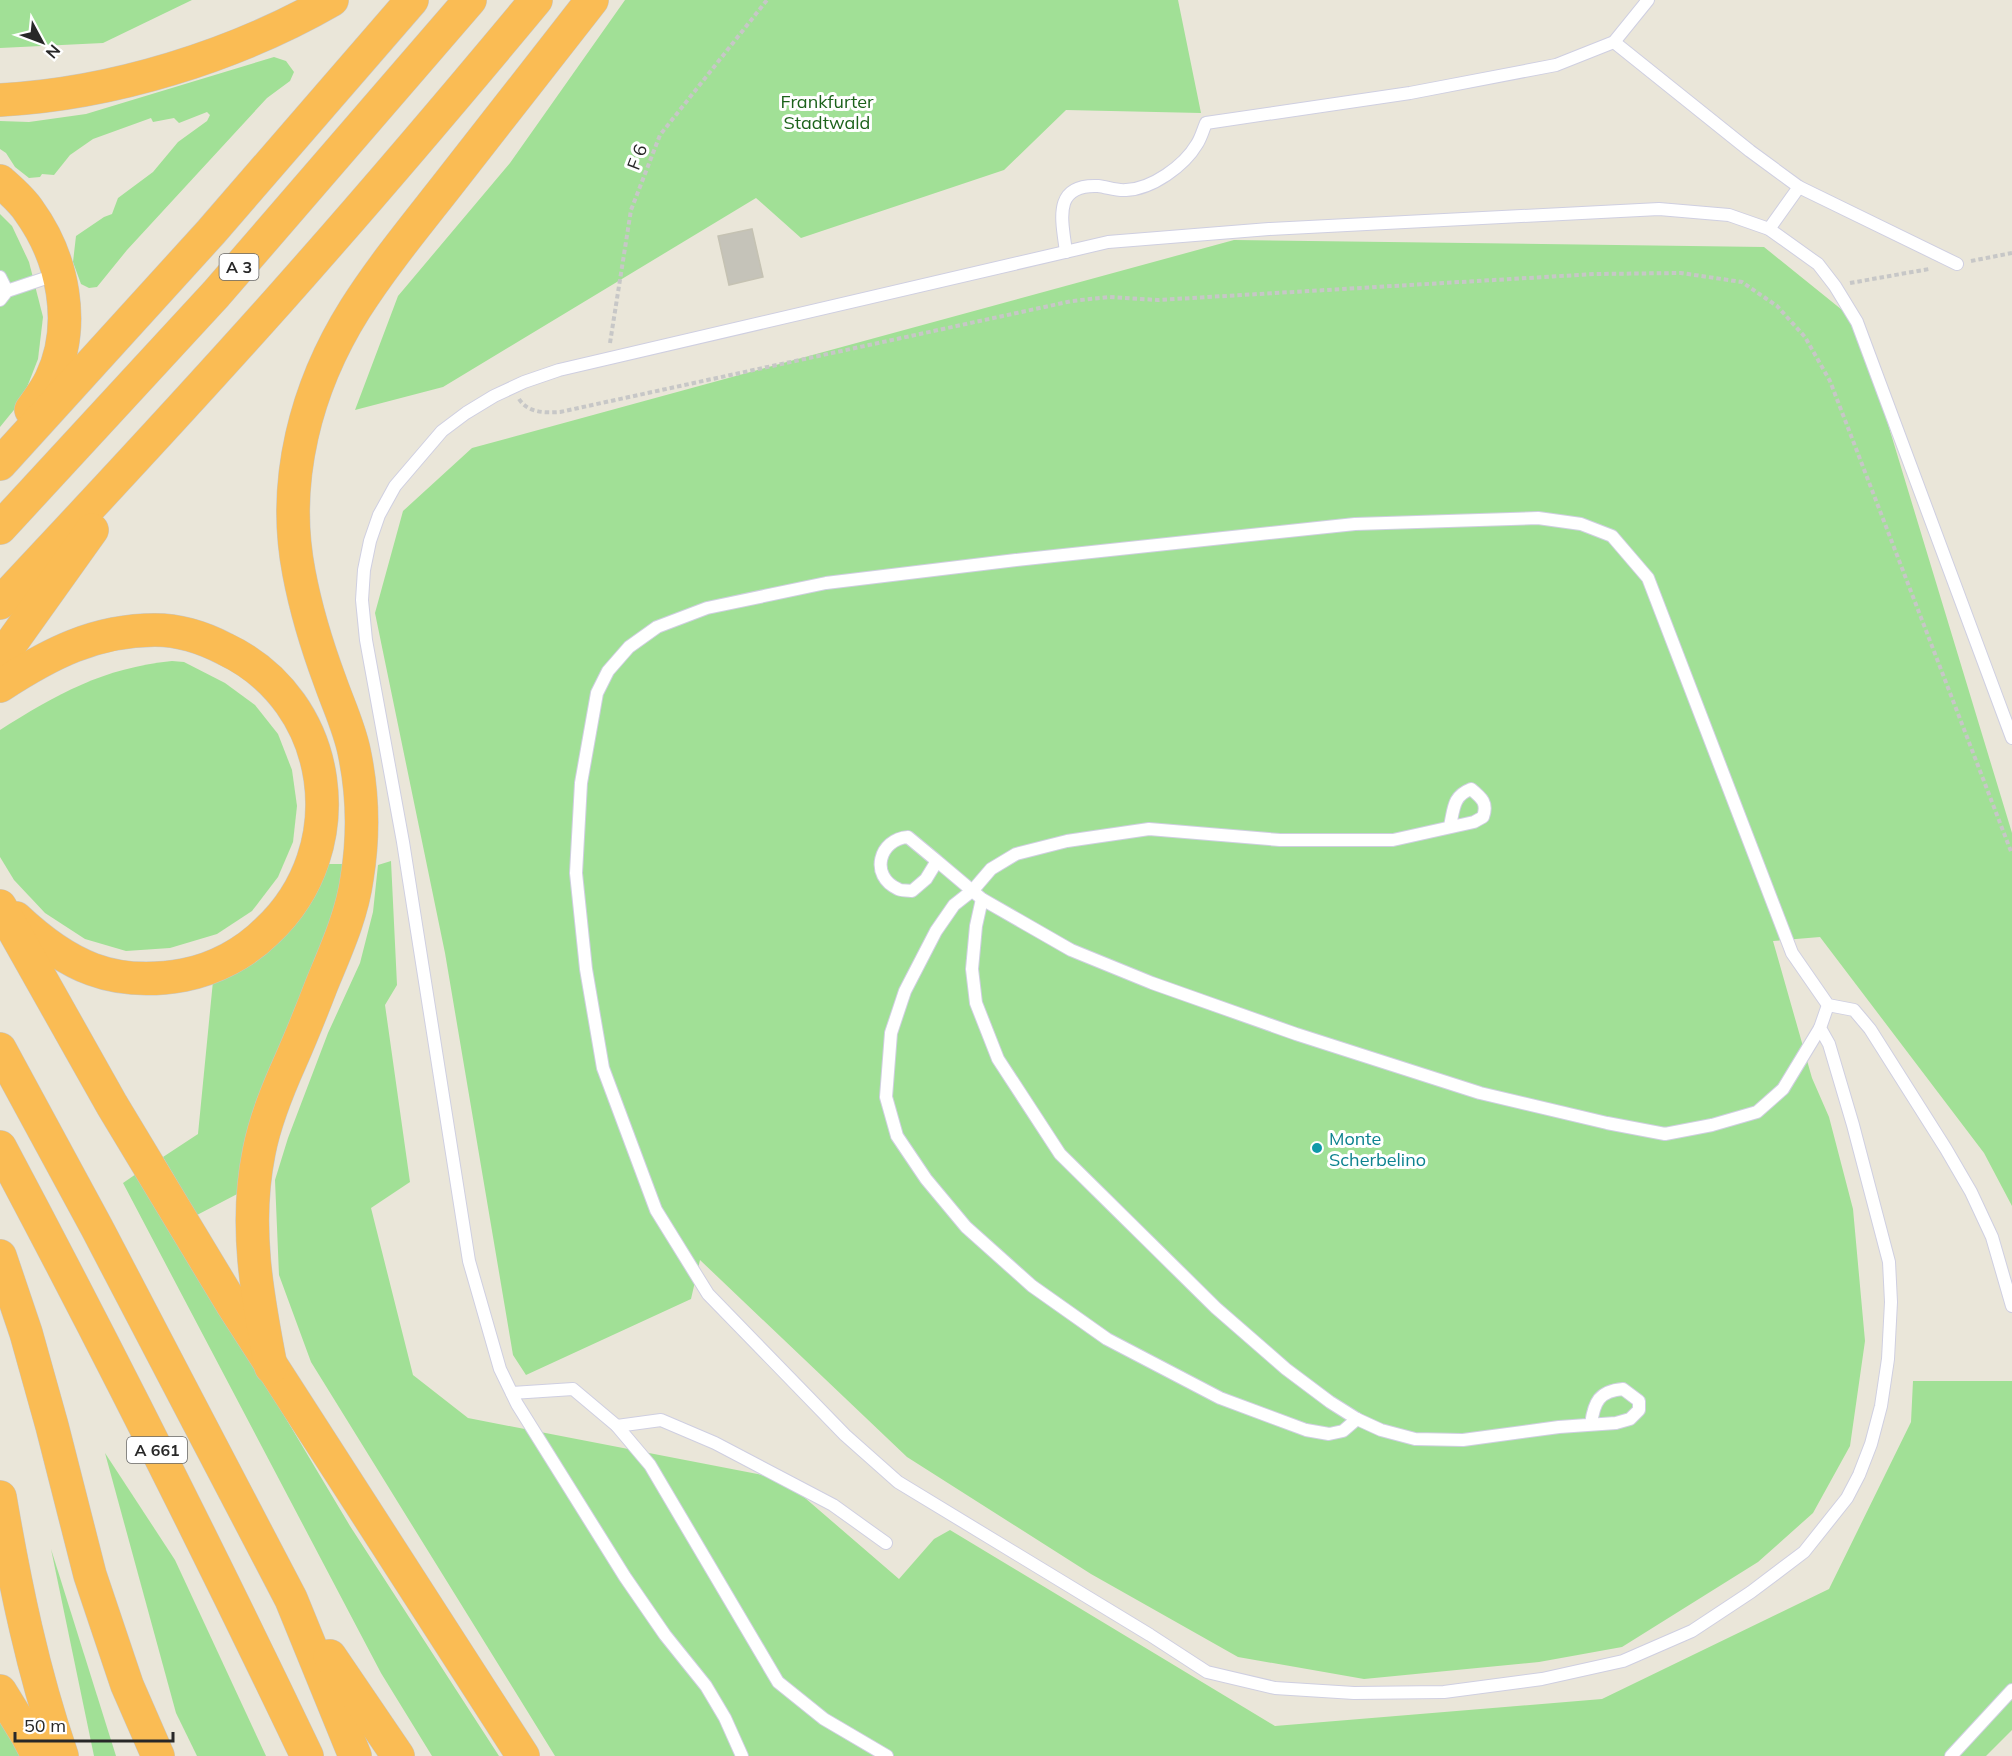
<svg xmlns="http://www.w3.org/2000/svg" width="2012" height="1756" font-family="Mulish,sans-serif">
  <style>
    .green { fill: #a1e096 }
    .building { fill: #c5c3b9; stroke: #c5c2b3; stroke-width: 1.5 }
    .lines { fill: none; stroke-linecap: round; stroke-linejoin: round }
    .service-casing { stroke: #cfcfe1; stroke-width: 14 }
    .motorway-casing { stroke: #c7c7c7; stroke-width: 34 }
    .path { stroke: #c7c7c7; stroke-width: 4; stroke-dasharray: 4.5 3; stroke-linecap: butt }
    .service { stroke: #fff; stroke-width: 12 }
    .motorway { stroke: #fabc54; stroke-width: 33 }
    .culture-dot { fill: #0f9aa8; stroke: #fff; stroke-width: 2 }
    .labels { text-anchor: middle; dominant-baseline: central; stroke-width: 6; stroke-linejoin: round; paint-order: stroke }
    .shield { fill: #fff; stroke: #686868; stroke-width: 1.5 }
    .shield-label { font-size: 16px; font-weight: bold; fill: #282828 }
    .park-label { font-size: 18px; fill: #1c621b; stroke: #fff }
    .street-label { font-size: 18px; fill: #282828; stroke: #fff }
    .culture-label { font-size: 18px; fill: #0d838f; stroke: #fff; text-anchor: start }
  </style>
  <rect width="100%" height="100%" fill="#eae6d9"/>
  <!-- green -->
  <g class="green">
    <polygon points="0,0 192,0 103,43 0,48"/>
    <polygon points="625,0 1178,0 1201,113 1066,110 1004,170 801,238 756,198 443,387 355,410 398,296 510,163"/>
    <polygon points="274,57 286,61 294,72 290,81 267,98 127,250 97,287 89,288 81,284 73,262 76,236 104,217 112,214 118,198 153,172 178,142 207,121 210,115 207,112 179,123 174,118 153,122 151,118 93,139 70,155 54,175 42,174 40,177 29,178 15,167 6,153 0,149 0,121 29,122 86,114"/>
    <polygon points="0,214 12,226 29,262 43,317 38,359 22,400 0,427"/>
    <polygon points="1234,240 1764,247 1857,322 2012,833 2012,1206 1984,1153 1820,937 1773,941 1812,1078 1829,1117 1853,1209 1865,1341 1850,1446 1813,1513 1758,1562 1622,1647 1539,1662 1364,1679 1238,1657 1091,1574 907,1457 700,1260 691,1299 526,1375 513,1355 445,953 375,613 403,511 472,448"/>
    <path d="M172,661L184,662L225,683L255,705L278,734L292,770L297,806L293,842L278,877L252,911L217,934L170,948L126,951L85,939L45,913L14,880L0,857V730C57,694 103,668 172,661Z"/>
    <polygon points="391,861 397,985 385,1005 410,1182 371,1208 413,1375 468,1418 783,1479 899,1579 934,1539 950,1530 1275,1726 1602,1699 1829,1589 1911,1422 1913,1381 2012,1381 2012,1730 1986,1756 555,1756 311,1362 279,1275 275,1180 288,1138 328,1033 360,963 373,912 378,865"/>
    <polygon points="329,864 347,864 339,901 243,1191 197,1215 163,1157 198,1134 213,981 296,921 317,892"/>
    <polygon points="139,1172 350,1526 499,1756 432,1756 381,1673 123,1183"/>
    <polygon points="105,1453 175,1560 266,1756 197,1756 176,1713"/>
    <polygon points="51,1549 116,1756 94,1756"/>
    <polygon points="0,1711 27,1756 0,1756"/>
  </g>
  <!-- building -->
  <polygon class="building" points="752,229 763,277 729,285 718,236"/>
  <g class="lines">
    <defs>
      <g id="service">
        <polyline points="1614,42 1750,151 1799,187 1957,264"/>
        <polyline points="1769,229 1799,187"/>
        <path d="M1066,252C1062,220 1052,184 1098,186C1107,187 1117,191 1126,190C1152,189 1184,166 1197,144C1201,138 1203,130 1206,123L1410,93L1556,65L1614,42L1648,0"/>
        <polyline points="0,277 7,291"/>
        <polyline points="0,300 7,291 58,274"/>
        <path d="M937,861L908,837C879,839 869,876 898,889C901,891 907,890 912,891L926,879L937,861L982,899L1071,950L1152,983L1296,1034L1480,1093L1607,1123L1665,1134L1712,1125L1757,1112L1783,1089L1820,1028"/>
        <path d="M982,899L976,926L972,969L976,1003L998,1059L1060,1154L1216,1308L1286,1369L1330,1402L1357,1419L1381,1430L1415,1439L1463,1440L1559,1427L1616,1423L1630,1419L1639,1410V1401L1623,1389C1599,1391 1594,1402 1591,1424"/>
        <polyline points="1828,1005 1820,1028 1829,1044 1853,1125 1889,1262 1891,1302 1888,1359 1881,1406 1871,1444 1859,1475 1847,1498 1804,1552 1751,1592 1692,1631 1623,1661 1542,1679 1444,1692 1354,1693 1275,1688 1207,1672 1150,1635 898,1482 845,1435 708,1294 656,1210 603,1068 586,969 576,873 581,783 597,693 608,671 629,647 657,627 707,608 826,583 1016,560 1355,524 1538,518 1581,524 1612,536 1648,578 1792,953 1828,1005 1854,1010 1870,1029 1946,1149 1971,1192 1992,1237 2012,1306"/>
        <polyline points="512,1393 573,1389 617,1426 650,1465 778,1682 824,1719 887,1756"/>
        <path d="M1357,1419L1343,1431L1329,1434L1306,1430L1220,1398L1107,1339L1032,1286L966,1227L926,1179L897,1136L886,1097L891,1033L905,991L936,931L954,905L973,890L991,869L1016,854L1067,841L1149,829L1280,840H1393L1474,822L1483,817C1488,803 1482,798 1471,789C1453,796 1454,808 1450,826"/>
        <polyline points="617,1426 661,1420 715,1443 833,1505 886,1543"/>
        <polyline points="742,1756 725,1718 706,1686 665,1635 625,1577 517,1404 500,1369 469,1261 403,842 366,640 362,600 364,570 370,541 379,515 395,486 442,431 466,413 494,396 524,382 559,370 1108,242 1269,229 1659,209 1729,215 1769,229 1818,264 1835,286 1857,322 2012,738"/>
        <polyline points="1951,1756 2012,1690"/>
      </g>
      <g id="motorway">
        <path d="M0,100C112,94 235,56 332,0"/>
        <path d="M0,181C10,190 22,200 29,211C63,258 77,325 51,379C46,390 38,400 31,410"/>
        <polyline points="0,464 211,232 412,0"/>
        <polyline points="0,528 216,294 470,0"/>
        <path d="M0,603C94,503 188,402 279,300C367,201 452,101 536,0"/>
        <polyline points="0,659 92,530"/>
        <path d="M0,686C49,654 95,630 155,630C179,630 204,638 225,649C335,701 355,849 267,931C245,953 215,969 184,975C113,988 67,966 16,918"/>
        <polyline points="0,906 112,1105 232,1304 523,1756"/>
        <polyline points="0,1049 97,1228 291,1599 355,1756"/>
        <path d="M0,1147C107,1348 209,1551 307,1756"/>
        <polyline points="0,1256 26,1333 52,1426 90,1575 127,1685 158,1756"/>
        <path d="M271,1367C257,1295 244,1225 259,1152C265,1120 278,1089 291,1060C302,1035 312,1010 322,984C336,950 352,915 357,878C364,835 363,793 354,751C349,727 338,704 330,681C317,646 306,610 299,573C281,481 306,387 355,309C383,265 417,224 449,183C497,122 544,61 592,0"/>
        <path d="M0,1497C15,1585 33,1672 62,1756"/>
        <polyline points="330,1656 398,1756"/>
        <polyline points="0,1691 27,1735 38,1756"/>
      </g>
    </defs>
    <!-- service casing -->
    <use href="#service" class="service-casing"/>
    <!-- motorway casing -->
    <use href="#motorway" class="motorway-casing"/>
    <!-- path -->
    <g class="path">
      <polyline points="1971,261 2012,253"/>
      <polyline points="1850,283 1929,269"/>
      <polyline points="610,343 631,210 660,135 767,0"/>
      <path d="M519,399C528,413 545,413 560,412L1072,301L1109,297L1158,300L1595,274L1681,273L1742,282L1777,306L1805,337L1830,381L2012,854"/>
    </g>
    <!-- service -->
    <use href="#service" class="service"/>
    <!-- motorway -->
    <use href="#motorway" class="motorway"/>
  </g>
  <!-- markers -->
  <circle class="culture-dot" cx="1317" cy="1148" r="6"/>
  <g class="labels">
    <!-- shield labels -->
    <g class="shield">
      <rect x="219.5" y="254" width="39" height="26" rx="4.5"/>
      <rect x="127" y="1437" width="60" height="26" rx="4.5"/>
    </g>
    <g class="shield-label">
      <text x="239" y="267">A 3</text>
      <text x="157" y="1450">A 661</text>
    </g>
    <!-- park labels -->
    <g class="park-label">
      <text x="827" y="101">Frankfurter<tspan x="827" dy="21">Stadtwald</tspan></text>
    </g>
    <!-- street labels -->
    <g class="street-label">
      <text transform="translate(637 157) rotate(-69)">F 6</text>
    </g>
    <!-- culture labels -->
    <g class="culture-label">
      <text x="1329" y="1138">Monte<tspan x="1329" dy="21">Scherbelino</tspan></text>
    </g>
  </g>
  <!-- north arrow -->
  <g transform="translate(42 42) rotate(131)" stroke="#ffffff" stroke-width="4.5" paint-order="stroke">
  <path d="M0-4.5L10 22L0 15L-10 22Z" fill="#282828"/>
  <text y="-9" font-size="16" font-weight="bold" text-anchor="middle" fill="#282828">N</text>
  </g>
  <!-- scale -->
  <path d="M15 1732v9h158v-9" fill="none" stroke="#282828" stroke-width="3"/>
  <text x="24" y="1732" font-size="18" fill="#282828" stroke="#ffffff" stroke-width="4.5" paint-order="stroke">50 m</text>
</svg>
